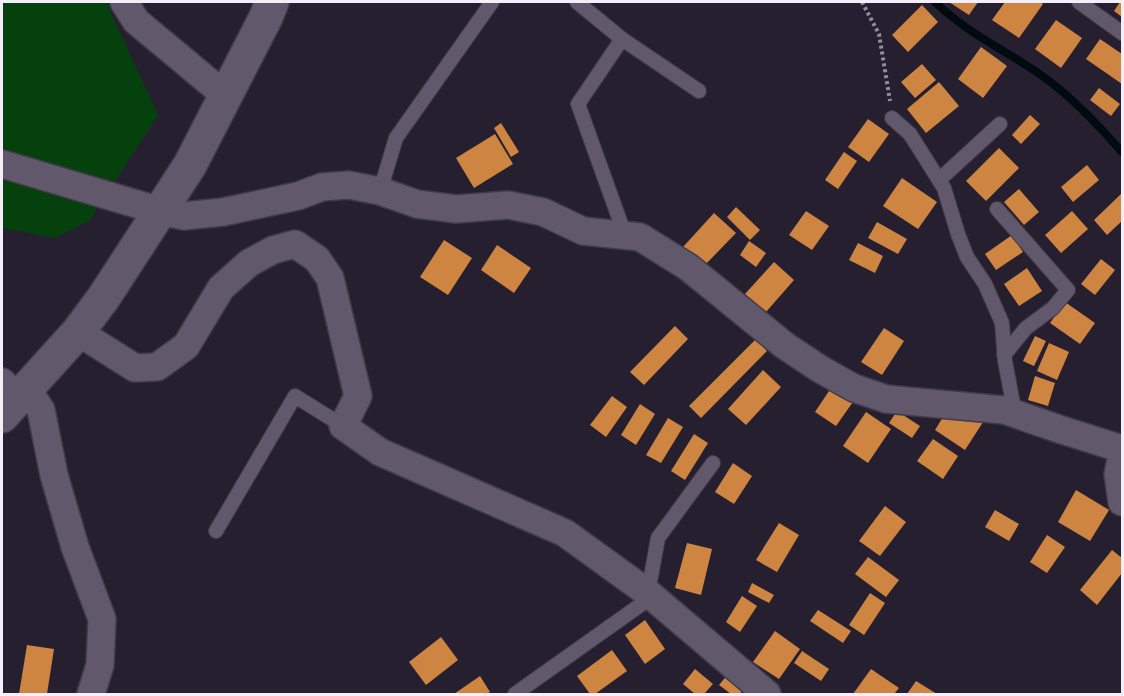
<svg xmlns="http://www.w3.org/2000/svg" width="1124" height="696" font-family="Arial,sans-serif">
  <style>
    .green { fill: #04410d }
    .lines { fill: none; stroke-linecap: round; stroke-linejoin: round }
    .stream { stroke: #000b0f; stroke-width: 8 }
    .building { fill: #cf8542 }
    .service-casing { stroke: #413b49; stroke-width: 16 }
    .minor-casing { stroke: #413b49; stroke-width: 30 }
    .tertiary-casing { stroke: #413b49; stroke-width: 36 }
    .path { stroke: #938d9b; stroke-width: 4; stroke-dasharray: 3 3; stroke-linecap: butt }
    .service { stroke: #61596b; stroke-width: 14 }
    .minor { stroke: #61596b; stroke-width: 27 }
    .tertiary { stroke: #61596b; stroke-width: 33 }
  </style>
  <rect width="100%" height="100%" fill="#261f2f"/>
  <!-- green -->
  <polygon class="green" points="2,2 108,2 110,11 158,115 89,221 55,238 2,228"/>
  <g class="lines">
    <!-- stream -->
    <path class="stream" d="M935,2C969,35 1008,51 1045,78C1074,99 1099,126 1122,152"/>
  </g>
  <!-- building -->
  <g class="building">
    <polygon points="949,2 978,2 969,15"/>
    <polygon points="1005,2 1040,2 1043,4 1019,38 992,20"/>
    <polygon points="1120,2 1122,4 1122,17 1114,11"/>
    <polygon points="922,5 938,22 908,52 892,35"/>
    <polygon points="1056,20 1082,38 1061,68 1035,49"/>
    <polygon points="1100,39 1122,54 1122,84 1086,59"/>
    <polygon points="981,47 1007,66 983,98 958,79"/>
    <polygon points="922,64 936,80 915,98 901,82"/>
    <polygon points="939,82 959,106 926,133 907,109"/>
    <polygon points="1099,88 1120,104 1111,116 1090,100"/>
    <polygon points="1030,115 1040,124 1021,144 1012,135"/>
    <polygon points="868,119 889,134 869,162 848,147"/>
    <polygon points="501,123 519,152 511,157 494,128"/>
    <polygon points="495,134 513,164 474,188 456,158"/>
    <polygon points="999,148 1019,168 986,201 966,181"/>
    <polygon points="844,152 857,161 838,189 825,180"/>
    <polygon points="1087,165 1099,180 1073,202 1061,187"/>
    <polygon points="902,178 937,202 918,229 883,206"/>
    <polygon points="1019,189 1039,212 1024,225 1004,202"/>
    <polygon points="1121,194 1122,221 1107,235 1094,220"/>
    <polygon points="736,207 760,230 750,240 727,217"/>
    <polygon points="806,211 829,226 812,250 789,235"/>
    <polygon points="1072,211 1088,229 1061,253 1045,235"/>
    <polygon points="714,213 736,233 704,266 683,247"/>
    <polygon points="877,222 907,239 898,254 868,238"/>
    <polygon points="1012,235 1023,252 996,270 985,254"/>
    <polygon points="444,240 472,258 448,295 420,277"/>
    <polygon points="749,241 766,253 756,267 740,255"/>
    <polygon points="858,243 883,256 875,273 849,260"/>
    <polygon points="497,245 531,268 514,293 481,270"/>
    <polygon points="1101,259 1115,270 1095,295 1081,284"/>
    <polygon points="774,262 794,280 766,312 745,294"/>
    <polygon points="1027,268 1042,291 1019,306 1004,284"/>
    <polygon points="1065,302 1095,323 1080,344 1050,323"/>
    <polygon points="675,326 688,339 644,385 630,372"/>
    <polygon points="884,328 904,341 882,375 861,362"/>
    <polygon points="1035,336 1046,341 1034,366 1023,361"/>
    <polygon points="756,339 767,351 701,418 689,406"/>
    <polygon points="1049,343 1069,352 1057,380 1037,371"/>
    <polygon points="763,370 781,387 746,425 728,409"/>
    <polygon points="1035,376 1055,383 1048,406 1028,400"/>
    <polygon points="833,385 855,399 836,426 815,412"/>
    <polygon points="612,396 627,407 606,437 590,425"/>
    <polygon points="640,404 655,414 636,445 621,435"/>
    <polygon points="948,409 985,419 965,450 935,430"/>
    <polygon points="897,411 920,426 912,438 889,423"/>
    <polygon points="866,412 891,429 868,463 843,446"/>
    <polygon points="668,418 683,427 661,463 646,455"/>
    <polygon points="694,434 708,443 685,480 671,471"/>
    <polygon points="933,439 958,456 943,479 917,461"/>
    <polygon points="733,463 752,476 734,504 715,492"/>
    <polygon points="1076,490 1109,510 1090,541 1058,522"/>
    <polygon points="885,506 906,522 880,556 859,541"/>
    <polygon points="995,510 1019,524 1009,541 985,527"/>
    <polygon points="779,523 799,535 777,572 756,560"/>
    <polygon points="1047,535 1065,547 1047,573 1030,562"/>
    <polygon points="687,543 712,549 701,595 675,588"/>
    <polygon points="1112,550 1122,558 1122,573 1097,605 1080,590"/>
    <polygon points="868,557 899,580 886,597 855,574"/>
    <polygon points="752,583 774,595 769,603 748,592"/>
    <polygon points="870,593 885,603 864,635 849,625"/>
    <polygon points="742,596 757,606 740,632 726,622"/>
    <polygon points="818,610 851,631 843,643 810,621"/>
    <polygon points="645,620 665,649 645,664 625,635"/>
    <polygon points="775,631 800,649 779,679 753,662"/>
    <polygon points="441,637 458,660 426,685 409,662"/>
    <polygon points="27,645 54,649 47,694 19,694"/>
    <polygon points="612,650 627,671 595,694 590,694 577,676"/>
    <polygon points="802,651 829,669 821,681 794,663"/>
    <polygon points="695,669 713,684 704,694 695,694 683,684"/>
    <polygon points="871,669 899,688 894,694 853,694"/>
    <polygon points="729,673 746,686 740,694 731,694 719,685"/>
    <polygon points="480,676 490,692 486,694 454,694"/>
    <polygon points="916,681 937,694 907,694"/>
  </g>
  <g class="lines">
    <defs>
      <g id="service">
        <polyline points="577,2 622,39 578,104 625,235"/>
        <polyline points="1079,2 1122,33"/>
        <polyline points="622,39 699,91"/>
        <polyline points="892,118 910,134 944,188 958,234 967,257 985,284 1002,323 1005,361 1015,414"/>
        <polyline points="939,180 1000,124"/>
        <polyline points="380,191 396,138 492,2"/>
        <polyline points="997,209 1068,290 1053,308 1026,328 1004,355"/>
        <polyline points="216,531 295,396 343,426"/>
        <polyline points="648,593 658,538 713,463"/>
        <polyline points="515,694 653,596"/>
      </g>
      <g id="minor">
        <polyline points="124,2 136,21 226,96"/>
        <polyline points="2,164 160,211 184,216 223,212 298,196 322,187 349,185 380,191 417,204 456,209 508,205 543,212 583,231 640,237 688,267 784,345 820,369 854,388 886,399 1004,410 1059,429 1122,449"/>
        <polyline points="78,332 135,368 157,367 186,346 221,288 249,263 273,250 295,244 317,259 330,278 358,396 343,426 380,452 565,533 648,593 767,694"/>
        <polyline points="2,382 18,398"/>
        <polyline points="27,389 41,410 54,475 75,547 102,619 100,665 91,694"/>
        <polyline points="1122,455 1118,474 1122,502"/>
      </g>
      <polyline id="tertiary" points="2,416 78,332 104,297 190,165 266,17 272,2"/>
    </defs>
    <!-- service casing -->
    <use href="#service" class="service-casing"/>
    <!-- minor casing -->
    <use href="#minor" class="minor-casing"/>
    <!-- tertiary casing -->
    <use href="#tertiary" class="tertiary-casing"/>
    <!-- path -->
    <polyline class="path" points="862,2 879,34 890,101"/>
    <!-- service -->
    <use href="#service" class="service"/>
    <!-- minor -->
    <use href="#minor" class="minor"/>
    <!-- tertiary -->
    <use href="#tertiary" class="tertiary"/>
  </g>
  <!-- border -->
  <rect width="1124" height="696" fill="none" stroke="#f3eef9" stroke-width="6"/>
</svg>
